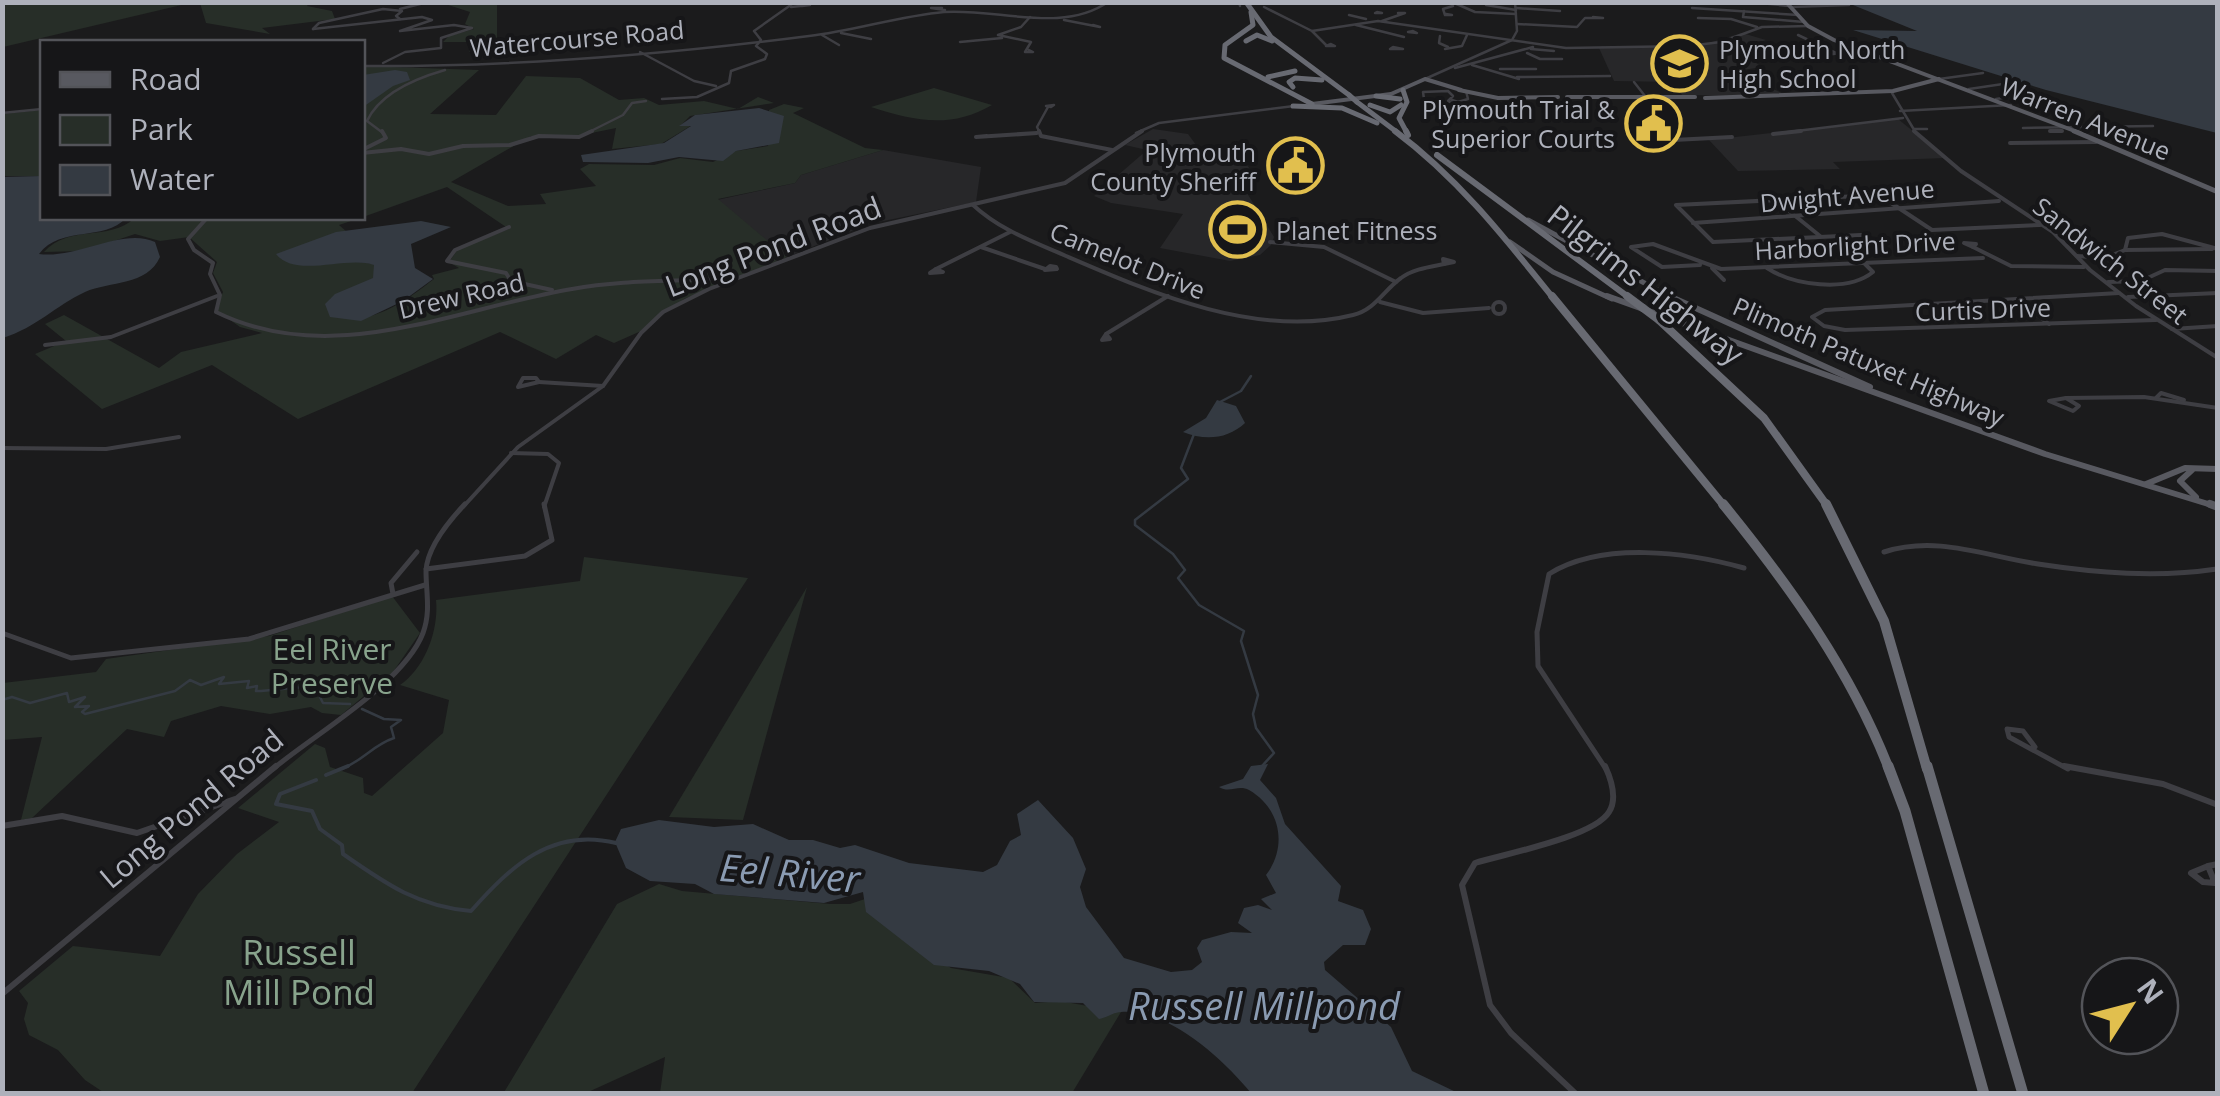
<svg xmlns="http://www.w3.org/2000/svg" width="2220" height="1096" font-family="'Open Sans',sans-serif">
  <style>
    .built { fill: #272729 }
    .green { fill: #272e28 }
    .water { fill: #343a42 }
    .lines { fill: none; stroke-linecap: round; stroke-linejoin: round }
    .stream-far1 { stroke: #343a42; stroke-width: 2.5 }
    .stream { stroke: #343a42; stroke-width: 4 }
    .minor-far3 { stroke: #3e3e43; stroke-width: 2.5 }
    .minor-far2 { stroke: #3e3e43; stroke-width: 4 }
    .minor-far1 { stroke: #3e3e43; stroke-width: 5 }
    .minor { stroke: #3e3e43; stroke-width: 6 }
    .major-far3 { stroke: #585960; stroke-width: 4 }
    .major-far2 { stroke: #585960; stroke-width: 5 }
    .major-far1 { stroke: #585960; stroke-width: 6 }
    .major { stroke: #585960; stroke-width: 8 }
    .highway-far4 { stroke: #686a72; stroke-width: 5 }
    .highway-far3 { stroke: #686a72; stroke-width: 6 }
    .highway-far2 { stroke: #686a72; stroke-width: 8 }
    .highway-far1 { stroke: #686a72; stroke-width: 10 }
    .highway { stroke: #686a72; stroke-width: 11 }
    .highway-bridge-far1 { stroke: #686a72; stroke-width: 5 }
    .highway-bridge { stroke: #686a72; stroke-width: 8 }
    .labels { text-anchor: middle; dominant-baseline: central; stroke-width: 8; stroke-linejoin: round; paint-order: stroke }
    .far-street-label { font-size: 25px; fill: #aeb1bb; stroke: #161618 }
    .far-poi-label { font-size: 25px; fill: #aeb1bb; stroke: #161618; text-anchor: start }
    .street-label { font-size: 30px; fill: #aeb1bb; stroke: #161618 }
    .park-label { font-size: 30px; fill: #88a38c; stroke: #161618 }
    .near-park-label { font-size: 35px; fill: #88a38c; stroke: #161618 }
    .near-water-label { font-size: 38px; font-style: italic; fill: #8a9bb2; stroke: #161618 }
  </style>
  <rect width="100%" height="100%" fill="#1b1b1c"/>
  <!-- built -->
  <g class="built">
    <polygon points="1742,33 1766,40 1758,43 1789,57 1753,61 1762,67 1736,71 1788,96 1682,95 1673,82 1614,81 1599,48 1695,47"/>
    <polygon points="1898,119 1946,158 1833,162 1840,169 1738,171 1709,140"/>
    <polygon points="1153,129 1188,134 1205,157 1240,155 1259,182 1242,185 1274,237 1271,245 1260,255 1230,261 1160,248 1183,214 1111,203 1094,196 1147,150 1125,145"/>
    <polygon points="883,150 981,167 976,202 869,224 787,257 717,200 795,183 801,175"/>
  </g>
  <!-- green -->
  <g class="green">
    <polygon points="3,2 190,2 190,3 3,47"/>
    <polygon points="200,3 309,3 307,6 332,11 335,19 262,28 270,34 206,23"/>
    <polygon points="442,3 497,3 497,50 469,52 471,42 443,42 449,36 474,29 465,24 470,12"/>
    <path d="M363,66L479,70L430,114L496,115L526,76L580,78L619,100L644,98L659,105L704,101L738,109L758,97L774,103L690,116L680,126L692,125L661,144L612,149L616,128L572,137L531,136L451,182L508,206L546,204L540,194L596,186L580,169L589,164L654,165L680,158L713,162L736,151L768,146L769,110L784,104L804,108L793,113L865,148L883,150L801,175L795,183L718,199L787,257L684,299L641,331L614,343L596,335L556,359L500,332L298,419L212,365L102,409L35,354L66,341L45,324L64,315L159,368L181,352L262,333L240,327L216,310L223,292L213,273L217,262L189,237L160,241L135,234L84,251L44,252C69,224 108,242 135,218H360L339,225L347,232L284,260C316,269 345,256 377,265L380,274L375,278L330,299L351,319C383,318 409,298 434,279L432,275L459,268L449,262L458,249L509,229L447,187L363,217Z"/>
    <path d="M934,88L992,105C951,129 914,121 871,107Z"/>
    <polygon points="42,110 42,176 3,176 3,114"/>
    <path d="M584,557L748,578L412,1093L103,1092L85,1080L58,1050L29,1035L24,1019L28,1003L19,991L73,946L160,956L198,894L237,854L279,822L238,808L315,744L325,748L330,767L363,778L364,793L372,796L443,733L449,700L400,685C425,668 439,630 436,600L580,581Z"/>
    <polygon points="807,587 743,820 669,817"/>
    <polygon points="392,596 420,633 393,672 341,715 322,713 311,707 270,714 221,706 171,721 164,737 127,729 32,818 21,820 42,737 3,740 3,683 96,672 106,659 269,636"/>
    <polygon points="659,884 682,891 830,904 850,904 871,897 875,914 892,931 951,968 1009,978 1035,1003 1060,1001 1121,1012 1072,1093 660,1093 665,1057 586,1093 503,1094 617,904"/>
  </g>
  <!-- water -->
  <g class="water">
    <polygon points="1848,3 2217,3 2217,133 2046,90 1853,30 1917,31"/>
    <polygon points="395,70 407,72 410,80 393,86 363,107 363,75"/>
    <polygon points="759,108 784,116 779,143 736,151 723,161 679,157 648,163 583,162 581,155 664,143 691,126 679,126 695,115"/>
    <path d="M42,176V218H126C104,242 61,225 39,254C78,259 123,227 155,242L160,257C147,286 110,281 85,292C55,306 37,327 3,338V177Z"/>
    <path d="M421,221L451,227L411,244L415,268L433,279L403,301L361,321L330,317L325,304L335,294L373,278L374,265C346,255 296,279 276,254L336,232Z"/>
    <path d="M1217,400L1236,406L1245,423C1228,439 1205,441 1183,432L1206,418Z"/>
    <path d="M1268,764L1260,780L1276,798L1285,824L1341,886L1338,901L1363,910L1371,929L1365,945H1343L1324,962L1325,970L1391,1027L1412,1071L1458,1093H1251C1223,1059 1168,1008 1121,1012C1114,1012 1106,1018 1099,1019L1083,1003L1034,1002L1020,984L989,971L934,965L866,912L863,892L824,903L714,894L695,884L650,881L626,868L615,842L621,829L659,820L714,827L753,824L789,840H813L840,848L855,845L909,863L983,872L997,865L1010,841L1021,835L1017,814L1038,800L1073,838L1086,869L1080,887L1086,907L1124,958L1171,972L1192,970L1202,962L1197,948L1202,940L1231,932L1252,933L1238,923L1244,908L1258,905L1272,910L1261,899L1276,893L1266,875C1287,848 1282,809 1249,790C1238,784 1230,794 1219,787L1243,779L1251,766Z"/>
  </g>
  <g class="lines">
    <!-- stream-far1 -->
    <g class="stream-far1">
      <polyline points="1220,402 1241,391 1251,376"/>
      <polyline points="1194,434 1181,468 1188,479 1135,520 1135,525 1173,554 1185,570 1178,578 1199,605 1244,631 1241,641 1258,695 1253,714 1256,728 1274,753 1262,766"/>
      <polyline points="2,700 12,697 30,703 67,693 69,702 85,697 75,707 89,706 82,712 85,714 175,691 190,680 201,685 224,677 219,684 249,681 247,688 257,686 256,691 261,691 303,687 305,693 316,689 323,703 350,704"/>
      <path d="M342,769C365,759 373,745 394,738L391,727L401,720L384,719L362,709"/>
    </g>
    <!-- stream -->
    <g class="stream">
      <polyline points="326,775 348,766"/>
      <path d="M316,780L280,794L276,804L312,811L320,829L342,845L343,854C386,884 417,906 471,911C511,866 552,827 616,843"/>
    </g>
    <!-- minor-far3 -->
    <g class="minor-far3">
      <polyline points="1239,2 1240,6"/>
      <polyline points="1452,2 1475,12 1516,14"/>
      <polyline points="1490,2 1486,5 1516,10"/>
      <polyline points="1750,2 1789,6"/>
      <polyline points="791,7 810,5 802,6"/>
      <polyline points="1264,7 1312,31 1378,21 1566,48 1688,46 1721,42 1762,27 1808,26"/>
      <polyline points="1790,7 1849,5"/>
      <polyline points="942,8 931,8 945,10"/>
      <polyline points="1516,8 1560,11"/>
      <polyline points="1692,8 1798,15"/>
      <polyline points="400,9 428,2"/>
      <polyline points="1744,11 1743,17 1804,22"/>
      <polygon points="1377,12 1382,13 1375,13"/>
      <polyline points="1446,14 1452,15 1445,15 1443,9 1453,6"/>
      <polyline points="1349,15 1366,19"/>
      <polyline points="1698,18 1731,19 1757,27"/>
      <polyline points="1064,20 1100,27 1093,25"/>
      <polyline points="1382,21 1405,13 1398,13"/>
      <polyline points="1517,24 1577,27 1585,18 1603,18 1593,17"/>
      <polyline points="1356,25 1404,37"/>
      <polyline points="313,29 422,17 432,20 400,31 454,25 472,28 441,38 441,48 405,52 383,63"/>
      <polyline points="313,29 319,23 383,9 402,11 396,16 400,19"/>
      <polyline points="1312,31 1326,45"/>
      <polygon points="1413,31 1417,33 1408,32"/>
      <polyline points="841,33 871,39"/>
      <polyline points="822,35 839,45"/>
      <polyline points="1798,35 1836,53"/>
      <polyline points="1440,36 1439,43 1448,47"/>
      <polyline points="960,42 1002,38"/>
      <polygon points="1331,44 1335,46 1326,46"/>
      <polygon points="1393,47 1403,49 1390,49"/>
      <polyline points="1779,47 1816,47"/>
      <polyline points="1445,49 1462,46 1467,35"/>
      <polyline points="1531,49 1554,51"/>
      <polyline points="1029,50 1033,52 1025,52 1031,42 998,35 1021,27 1030,17"/>
      <polyline points="640,52 694,81 716,86"/>
      <polyline points="1527,53 1540,59 1562,59"/>
      <polyline points="1805,57 1861,51"/>
      <polyline points="1472,65 1519,79"/>
      <path d="M362,66C511,67 661,55 809,36C854,31 899,16 944,12C996,8 1062,34 1108,2"/>
      <polyline points="1455,68 1533,47"/>
      <polyline points="1500,69 1536,69"/>
      <polyline points="1517,77 1610,76"/>
      <polyline points="1425,79 1512,40 1517,31 1515,2"/>
      <polyline points="1939,79 1983,73"/>
      <polyline points="1634,82 1645,96"/>
      <polyline points="1969,89 2003,84"/>
      <polyline points="1892,93 1916,133"/>
      <polyline points="662,99 697,97 729,83 731,71 765,59 767,54 756,46 761,40 754,31 795,2"/>
      <polyline points="1996,99 2028,94"/>
      <polyline points="1452,100 1458,102 1452,108 1425,106 1423,92 1448,91 1453,96 1448,101 1453,103"/>
      <polyline points="1458,102 1468,99 1466,91"/>
      <polygon points="1054,105 1051,107 1046,106"/>
      <polyline points="1900,111 2011,105"/>
      <polyline points="2,113 42,109"/>
      <polyline points="2023,128 2153,126"/>
      <polyline points="1914,129 1927,129"/>
      <path d="M383,133L367,121C380,93 417,78 445,70"/>
      <polyline points="587,133 623,115 632,103 646,101"/>
      <polyline points="1040,133 1037,127 1048,107"/>
      <polyline points="1136,133 1159,123 1294,106"/>
      <polyline points="1780,133 1903,118"/>
    </g>
    <!-- minor-far2 -->
    <g class="minor-far2">
      <polyline points="1039,131 1041,136 1112,150"/>
      <polyline points="1914,131 1961,171 2053,232 2090,270 2136,306 2218,358"/>
      <polyline points="2050,131 2062,131"/>
      <polyline points="1773,134 1801,131"/>
      <polyline points="987,136 976,137 1037,133"/>
      <polyline points="1654,141 1732,137"/>
      <polyline points="2019,143 2010,143 2096,142"/>
      <polyline points="362,150 386,138 382,131"/>
      <polyline points="362,153 401,149 429,154 463,146 510,145 539,136 579,137 592,131"/>
      <polyline points="1879,195 1932,230 2040,225"/>
      <polyline points="1778,202 1820,236"/>
      <path d="M973,205C1000,230 1032,241 1066,256C1152,293 1257,339 1353,315C1375,310 1384,290 1401,278C1413,269 1429,267 1444,264"/>
      <path d="M207,218L188,239L194,250L213,263L210,274L220,295L216,312C332,369 453,309 572,289C625,279 677,282 731,278"/>
      <polyline points="1693,223 1999,201"/>
      <polyline points="509,227 455,250 447,261 506,273 511,281 552,290"/>
      <polyline points="1861,235 1713,242 1676,205 1879,195 1915,189"/>
      <polyline points="1270,242 1324,247 1396,282"/>
      <polygon points="1964,243 1976,244 1973,247"/>
      <polyline points="981,247 1045,269"/>
      <polyline points="1973,247 2011,266 2084,267"/>
      <polyline points="2125,250 2212,249"/>
      <polyline points="2077,256 2105,258 2125,250 2128,238 2162,234 2218,249"/>
      <polygon points="1443,259 1454,262 1444,264"/>
      <polyline points="1700,265 1662,267 1631,247 1653,244 1721,269 1983,258"/>
      <polygon points="1050,266 1056,267 1057,269 1045,270"/>
      <polyline points="1712,268 1724,280"/>
      <path d="M1767,268C1793,285 1847,293 1873,272L1865,264"/>
      <polyline points="936,269 1010,232"/>
      <polygon points="936,269 943,272 930,273"/>
      <polyline points="2108,282 2141,281 2165,270 2218,271"/>
      <polyline points="2119,293 1825,310 1812,317 1824,326 1845,330 2156,320"/>
      <polyline points="2128,297 2218,293"/>
      <polyline points="2018,301 2049,324"/>
      <circle cx="1499" cy="308" r="6"/>
      <polyline points="1380,302 1423,313 1489,308"/>
      <polyline points="2172,329 2218,326"/>
      <polygon points="1106,334 1110,339 1102,340"/>
      <polyline points="1106,334 1168,296"/>
      <polyline points="45,345 111,337 217,296"/>
      <polygon points="523,378 536,378 539,382 518,387"/>
      <polyline points="539,382 603,386"/>
      <polygon points="2066,398 2079,406 2073,411 2049,401"/>
      <polyline points="2066,398 2144,397 2218,408"/>
      <polyline points="2156,398 2161,393 2184,400"/>
      <polyline points="2,448 106,449 179,437"/>
      <polyline points="511,453 548,454 559,463 544,507"/>
      <polyline points="463,507 518,447 603,386 641,333 663,312 709,289 870,228 1065,183 1142,131"/>
    </g>
    <!-- minor-far1 -->
    <g class="minor-far1">
      <path d="M1884,552C1937,535 1985,556 2038,564C2097,573 2157,578 2217,569"/>
      <polyline points="426,569 525,556 552,540 544,504"/>
      <polyline points="393,594 391,583 417,552"/>
      <polyline points="2,633 71,658 249,639 425,585"/>
      <polyline points="2035,747 2023,731 2007,729 2009,737 2068,769"/>
      <path d="M273,769C315,734 404,683 423,633C431,611 426,593 426,571C427,547 449,521 465,504"/>
      <path d="M1606,769L1538,666L1537,632L1549,574C1602,541 1687,552 1744,568"/>
    </g>
    <!-- minor -->
    <g class="minor">
      <polyline points="2064,766 2163,784 2218,805"/>
      <polyline points="2,826 62,816 137,833 235,799"/>
      <polygon points="2208,866 2215,883 2203,882 2191,873"/>
      <polyline points="2208,866 2218,864"/>
      <polyline points="2,994 276,766"/>
      <path d="M1576,1094L1511,1033L1490,1005L1462,885L1475,863C1504,854 1594,837 1609,812C1618,798 1611,779 1605,766"/>
    </g>
    <!-- major-far3 -->
    <g class="major-far3">
      <polyline points="1786,2 1808,26 1834,40 2080,133"/>
      <polyline points="1459,90 1498,98 1558,97"/>
      <polyline points="1567,97 1695,97"/>
      <polyline points="1705,98 1893,91 1939,79"/>
      <polyline points="1312,104 1391,94 1425,79 1461,90"/>
    </g>
    <!-- major-far2 -->
    <g class="major-far2">
      <polyline points="2074,131 2218,192"/>
      <polyline points="1528,220 1674,299"/>
      <polyline points="1510,242 1553,272 1612,299"/>
    </g>
    <!-- major-far1 -->
    <g class="major-far1">
      <polyline points="1607,296 2045,454 2218,507"/>
      <polyline points="1669,296 1870,387"/>
      <polyline points="2192,470 2180,481 2196,497"/>
      <polyline points="2146,484 2185,468 2218,469"/>
    </g>
    <!-- major -->
    <polyline class="major" points="2210,504 2218,507"/>
    <!-- highway-far4 -->
    <g class="highway-far4">
      <polyline points="1246,2 1271,37 1349,95"/>
      <polyline points="1251,12 1253,25 1225,45 1224,58 1312,104"/>
      <polyline points="1246,41 1257,35 1272,41"/>
      <polyline points="1268,77 1295,71"/>
      <polyline points="1293,87 1289,82 1295,78 1322,80"/>
      <polyline points="1403,90 1407,102 1399,118 1407,133"/>
      <polyline points="1376,96 1400,99"/>
      <polyline points="1357,102 1398,133"/>
      <polyline points="1370,105 1390,112 1401,105"/>
      <polyline points="1293,106 1342,108 1377,123"/>
    </g>
    <!-- highway-far3 -->
    <g class="highway-far3">
      <path d="M1395,131C1458,178 1505,238 1554,299"/>
      <polyline points="1406,131 1408,135"/>
      <polyline points="1437,155 1631,299"/>
    </g>
    <!-- highway-far2 -->
    <g class="highway-far2">
      <polyline points="1552,296 1725,507"/>
      <polyline points="1627,296 1643,308"/>
      <polyline points="1659,320 1764,418 1828,507"/>
    </g>
    <!-- highway-far1 -->
    <g class="highway-far1">
      <path d="M1723,504C1789,585 1851,671 1889,769"/>
      <polyline points="1826,504 1884,621 1927,769"/>
    </g>
    <!-- highway -->
    <g class="highway">
      <polyline points="1888,766 1905,811 1984,1094"/>
      <polyline points="1927,766 2023,1094"/>
    </g>
    <!-- highway-bridge-far1 -->
    <polyline class="highway-bridge-far1" points="1349,95 1357,102"/>
    <!-- highway-bridge -->
    <polyline class="highway-bridge" points="1643,308 1659,320"/>
  </g>
  <!-- icons -->
  <defs>
    <symbol id="school-ring" viewBox="-11 -11 22 22"><circle r="9.5" fill="#161618" stroke="#e1bf4e" stroke-width="1.5"/><path d="M0-5L7-2L0 1L-7-2ZM-4 1L0 2.5L4 1V4Q0 6-4 4Z" fill="#e1bf4e"/></symbol>
    <symbol id="civic-ring" viewBox="-11 -11 22 22"><circle r="9.5" fill="#161618" stroke="#e1bf4e" stroke-width="1.5"/><path d="M-.6-6.5H3V-4.5H.6V-3L4-1V1h2V6H-6V1h2V-1L-.6-3ZM-1.2 2.5V6h2.4V2.5Z" fill="#e1bf4e"/></symbol>
    <symbol id="stadium-ring" viewBox="-11 -11 22 22"><circle r="9.5" fill="#161618" stroke="#e1bf4e" stroke-width="1.5"/><path d="M0-5a6.5 5 0 1 0 0 10a6.5 5 0 1 0 0-10ZM-3.5-1.8h7v3.6h-7Z" fill="#e1bf4e"/></symbol>
  </defs>
  <g fill-rule="evenodd">
    <use href="#school-ring" x="1648" y="32" width="63" height="63"/>
    <use href="#civic-ring" x="1622" y="92" width="63" height="63"/>
    <use href="#civic-ring" x="1264" y="134" width="63" height="63"/>
    <use href="#stadium-ring" x="1206" y="198" width="63" height="63"/>
  </g>
  <g class="labels">
    <!-- far-street labels -->
    <g class="far-street-label">
      <text transform="translate(577 38) rotate(-5)">Watercourse Road</text>
      <text transform="translate(2086 118) rotate(22)">Warren Avenue</text>
      <text transform="translate(1847 195) rotate(-5)">Dwight Avenue</text>
      <text transform="translate(1855 245) rotate(-3)">Harborlight Drive</text>
      <text transform="translate(1128 260) rotate(22)">Camelot Drive</text>
      <text transform="translate(2111 260) rotate(38)">Sandwich Street</text>
      <text transform="translate(461 295) rotate(-13)">Drew Road</text>
      <text transform="translate(1983 309) rotate(-2)">Curtis Drive</text>
      <text transform="translate(1869 361) rotate(23)">Plimoth Patuxet Highway</text>
    </g>
    <!-- far-poi labels -->
    <g class="far-poi-label">
      <text x="1719" y="49">Plymouth North<tspan x="1719" dy="29">High School</tspan></text>
      <text x="1615" y="109" text-anchor="end">Plymouth Trial &amp;<tspan x="1615" dy="29">Superior Courts</tspan></text>
      <text x="1256" y="152" text-anchor="end">Plymouth<tspan x="1256" dy="29">County Sheriff</tspan></text>
      <text x="1276" y="230">Planet Fitness</text>
    </g>
    <!-- street labels -->
    <g class="street-label">
      <text transform="translate(773 246) rotate(-21)">Long Pond Road</text>
      <text transform="translate(1646 284) rotate(38)">Pilgrims Highway</text>
      <text transform="translate(191 808) rotate(-40)">Long Pond Road</text>
    </g>
    <!-- park labels -->
    <g class="park-label">
      <text x="332" y="648">Eel River<tspan x="332" dy="34">Preserve</tspan></text>
    </g>
    <!-- near-park labels -->
    <g class="near-park-label">
      <text x="299" y="951">Russell<tspan x="299" dy="40">Mill Pond</tspan></text>
    </g>
    <!-- near-water labels -->
    <g class="near-water-label">
      <text transform="translate(790 872) rotate(5)">Eel River</text>
      <text x="1264" y="1005">Russell Millpond</text>
    </g>
  </g>
  <!-- border -->
  <rect width="2220" height="1096" fill="none" stroke="#aeb1bb" stroke-width="10"/>
  <!-- legend -->
  <rect x="40" y="40" width="325" height="180" fill="#161618" stroke="#535459" stroke-width="2.5"/>
  <rect x="60" y="72" width="50" height="15" fill="#585960" stroke="#535459" stroke-width="2.5"/>
  <text x="130" y="90" font-size="30" fill="#aeb1bb">Road</text>
  <rect x="60" y="115" width="50" height="30" fill="#272e28" stroke="#535459" stroke-width="2.5"/>
  <text x="130" y="140" font-size="30" fill="#aeb1bb">Park</text>
  <rect x="60" y="165" width="50" height="30" fill="#343a42" stroke="#535459" stroke-width="2.5"/>
  <text x="130" y="190" font-size="30" fill="#aeb1bb">Water</text>
  <!-- north arrow -->
  <g transform="translate(2130 1006) rotate(54)"><circle r="48" fill="#161618" stroke="#535459" stroke-width="2.5"/>
  <path d="M0-8L18 38L0 25L-18 38Z" fill="#e1bf4e"/>
  <text y="-15" font-size="28" font-weight="bold" text-anchor="middle" fill="#aeb1bb">N</text>
  </g>
</svg>
